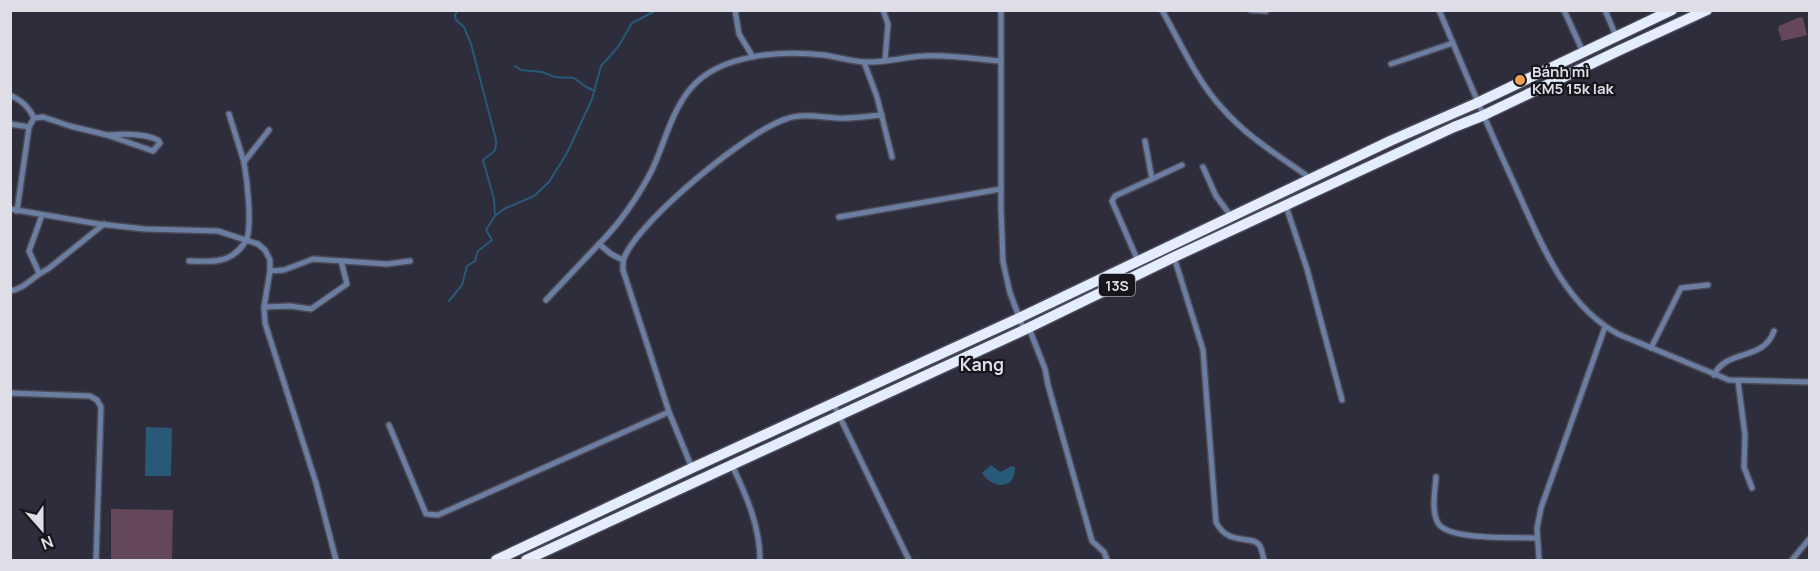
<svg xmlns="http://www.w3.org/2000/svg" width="1820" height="571" font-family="Manrope,sans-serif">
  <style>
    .green { fill: #644859 }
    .water { fill: #285a77 }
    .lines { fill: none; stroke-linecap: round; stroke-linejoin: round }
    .stream { stroke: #285a77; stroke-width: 2 }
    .street-casing { stroke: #4a4957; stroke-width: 8 }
    .highway-casing { stroke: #4a4957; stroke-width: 13 }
    .street { stroke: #6b7ea2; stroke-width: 5 }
    .highway { stroke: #e4edff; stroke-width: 10 }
    .poi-dot { fill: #f99f4d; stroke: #16161c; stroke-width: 2 }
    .labels { text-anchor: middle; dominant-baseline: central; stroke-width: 4.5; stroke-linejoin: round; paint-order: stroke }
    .shield { fill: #16161c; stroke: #a3a2aa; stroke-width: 1.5 }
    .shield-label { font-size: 14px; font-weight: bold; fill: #dfdee7 }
    .poi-label { font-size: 15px; font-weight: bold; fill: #dfdee7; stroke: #16161c; text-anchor: start }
    .quarter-label { font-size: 18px; font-weight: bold; fill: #dfdee7; stroke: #16161c }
  </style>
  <rect width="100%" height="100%" fill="#2e2d3b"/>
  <!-- green -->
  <g class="green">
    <polygon points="1800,17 1803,18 1807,35 1782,41 1778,29 1779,26"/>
    <polygon points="111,509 173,510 172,560 111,560"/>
  </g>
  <!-- water -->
  <g class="water">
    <polygon points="146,427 172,428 171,476 145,476"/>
    <path d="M991,465L1000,472L1012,466L1015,467C1016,490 993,490 982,473Z"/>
  </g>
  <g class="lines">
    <!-- stream -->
    <g class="stream">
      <polyline points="515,66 521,70 542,72 555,77 574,78 586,87 595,91"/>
      <polyline points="495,216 504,209 534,196 549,182 567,153 586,112 592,99 601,66 618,47 632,23 657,10"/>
      <path d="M449,301L462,285L467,266L475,261L478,251L492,240L486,230L495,216L494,199L483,160C492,151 496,156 496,140L471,44L464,27L456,20L455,15L458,10"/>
    </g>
    <defs>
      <g id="street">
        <polyline points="735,10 739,34 753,57"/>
        <polyline points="883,10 888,24 885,60"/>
        <polyline points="1001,10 1001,209 1003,262 1010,293 1024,330"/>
        <path d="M1162,10C1180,42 1198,83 1223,109C1247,137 1281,157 1310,178"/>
        <polyline points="1251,10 1266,11"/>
        <path d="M1439,10C1463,67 1486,123 1512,179C1538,235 1561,303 1618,334L1729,380L1810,382"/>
        <polyline points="1564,10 1583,52"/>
        <polyline points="1605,10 1616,36"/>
        <polyline points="864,62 877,97 892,157"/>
        <polyline points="1391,64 1453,43"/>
        <path d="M10,95C22,101 28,106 34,118"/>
        <polyline points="229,114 244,162"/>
        <polyline points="10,124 29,127"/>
        <polyline points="1203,167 1216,196 1231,216"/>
        <polyline points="1152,179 1182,165"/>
        <polyline points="1286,206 1307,269 1342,400"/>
        <polyline points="10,209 99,224 145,229 218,231 258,244 265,250 270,260 270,271 264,307 265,323 316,483 336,560"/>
        <path d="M17,211L29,127L34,118L43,117L70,126L107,135L153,151L160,143L158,140C143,133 124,134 107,135"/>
        <polyline points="839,217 1001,189"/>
        <path d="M1174,257L1203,350L1216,522C1228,547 1253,534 1260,546C1262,550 1263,556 1264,560"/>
        <path d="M623,260L611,254L599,244C620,223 638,197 652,170C665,142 671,112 691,88C720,54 782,50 824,55C837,57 851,61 864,62C884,63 904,57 923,56C948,54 975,59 1001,61"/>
        <path d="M189,261C201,261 216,263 227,258C235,255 244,246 247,238C252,222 247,180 244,162L269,130"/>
        <polyline points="1138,261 1112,201 1115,196 1152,179 1145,141"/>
        <polyline points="270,271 284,270 313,259 387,264 410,261"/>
        <polyline points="39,273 29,251 42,215"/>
        <path d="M10,291C25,289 34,275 48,269L104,224"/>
        <polyline points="546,300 599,244"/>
        <polyline points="264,307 290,306 311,309 347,284 341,261"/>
        <polyline points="1029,328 1045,369 1048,385 1092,541 1104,552 1107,560"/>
        <polyline points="1651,348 1681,288 1708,285"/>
        <path d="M1714,375C1727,348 1763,362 1774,331"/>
        <polyline points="1738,381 1745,435 1744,467 1752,488"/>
        <polyline points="10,393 90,396 97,400 101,407 96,560"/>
        <polyline points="833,403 909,560"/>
        <polyline points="389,425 426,514 438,515 669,412"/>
        <path d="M732,465C746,495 760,526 760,560"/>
        <path d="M692,468L669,412L623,270C623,263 623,258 627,252C647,215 746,132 786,119C802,113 820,117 836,118C851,119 867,116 882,115"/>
        <path d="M1436,477C1435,491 1431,511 1438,523C1448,541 1518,537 1537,538"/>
        <polyline points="1539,560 1537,528 1541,508 1605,327"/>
        <polyline points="1792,560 1810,538"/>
      </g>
      <g id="highway">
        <polyline points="496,560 692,468 1019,318 1390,141 1477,103 1672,10"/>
        <polyline points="526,560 1024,330 1174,257 1454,127 1482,116 1620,50 1707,10"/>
      </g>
    </defs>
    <!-- street casing -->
    <use href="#street" class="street-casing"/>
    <!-- highway casing -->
    <use href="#highway" class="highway-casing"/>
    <!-- street -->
    <use href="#street" class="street"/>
    <!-- highway -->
    <use href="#highway" class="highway"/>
  </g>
  <!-- markers -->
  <circle class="poi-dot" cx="1520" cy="80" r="6"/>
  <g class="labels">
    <!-- shield labels -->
    <rect class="shield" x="1099" y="274" width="36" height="22" rx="4.5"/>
    <g class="shield-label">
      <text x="1117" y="285">13S</text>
    </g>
    <!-- poi labels -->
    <g class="poi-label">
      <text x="1532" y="71">Bánh mì<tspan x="1532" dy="17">KM5 15k lak</tspan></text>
    </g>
    <!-- quarter labels -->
    <g class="quarter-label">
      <text x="982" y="364">Kang</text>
    </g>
  </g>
  <!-- border -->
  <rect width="1820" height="571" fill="none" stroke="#dfdee7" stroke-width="24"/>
  <!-- north arrow -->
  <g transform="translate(42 529) rotate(159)" stroke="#16161c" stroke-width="4.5" paint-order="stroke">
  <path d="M0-4.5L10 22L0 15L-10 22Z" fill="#dfdee7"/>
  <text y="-9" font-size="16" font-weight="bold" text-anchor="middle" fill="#dfdee7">N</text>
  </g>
</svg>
